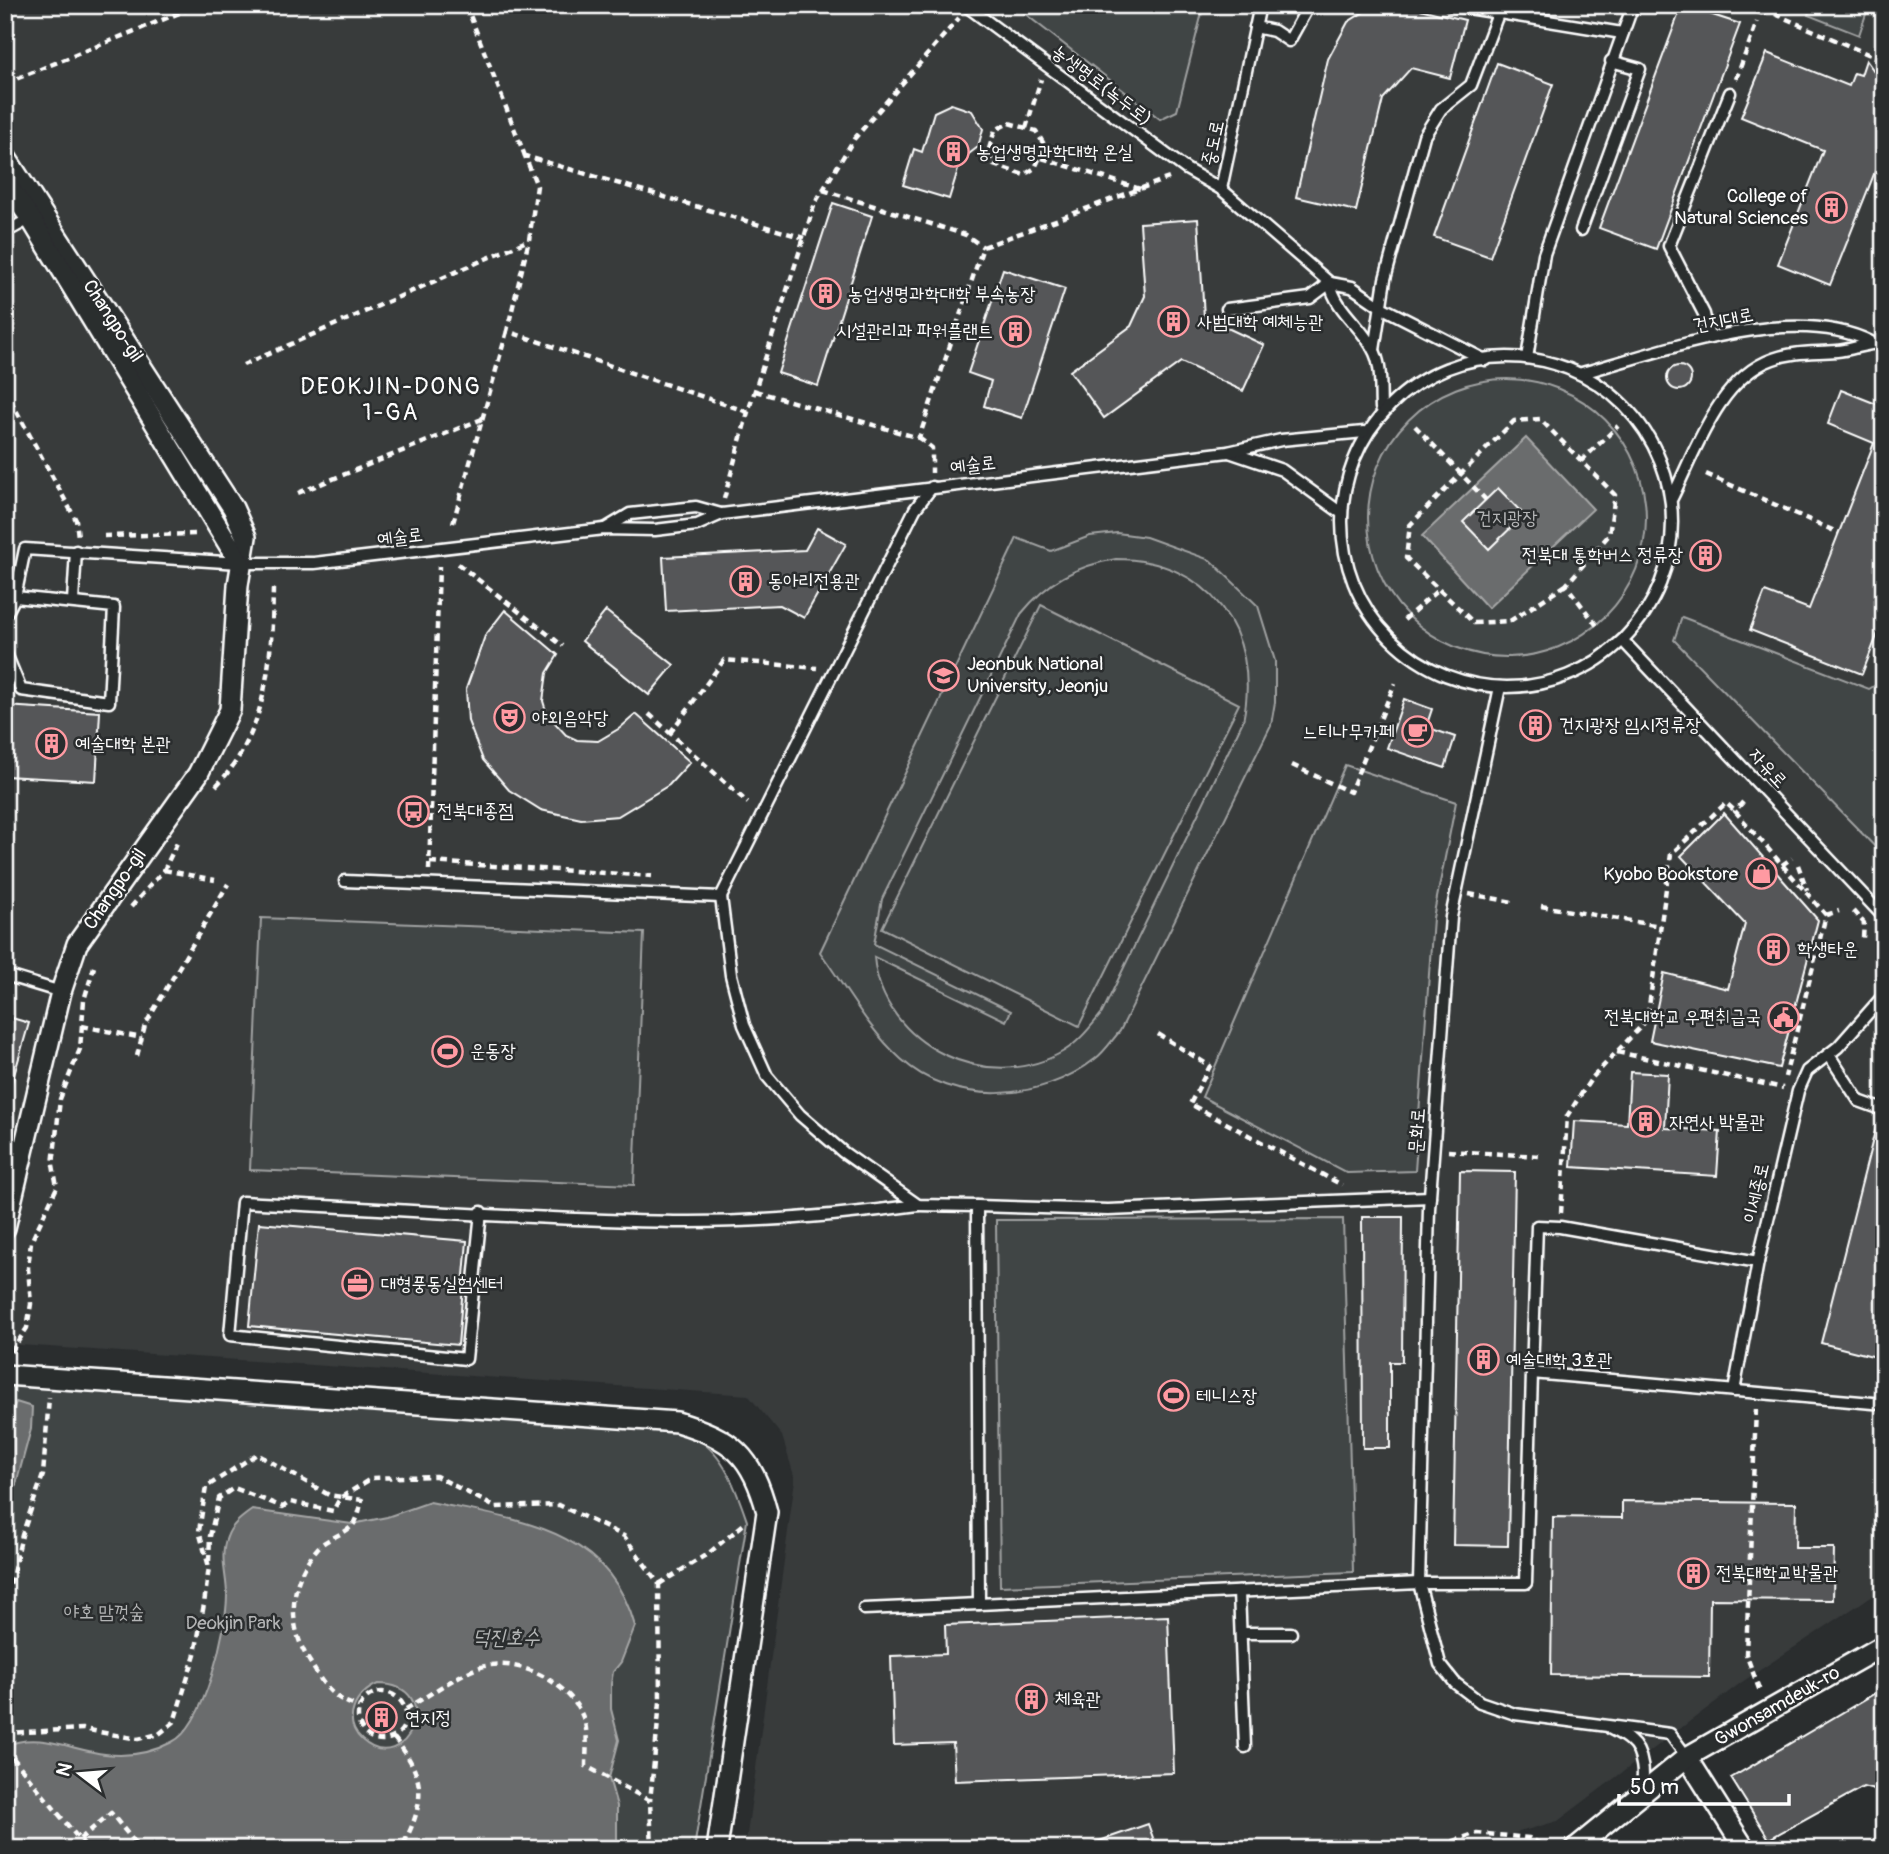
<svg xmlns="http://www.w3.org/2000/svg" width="1889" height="1854" font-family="Pangolin,'Poor Story',sans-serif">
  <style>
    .built { fill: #373a3b }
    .green { fill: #414445; stroke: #a0a2a2; stroke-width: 2; fill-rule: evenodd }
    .water { fill: #6a6c6d; stroke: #a6a7a7; stroke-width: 2; fill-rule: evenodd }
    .building { fill: #555758; stroke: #fff; stroke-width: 2 }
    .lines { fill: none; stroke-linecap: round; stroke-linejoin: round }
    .service-casing { stroke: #fff; stroke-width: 15 }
    .minor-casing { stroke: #fff; stroke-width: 24 }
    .path { stroke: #fff; stroke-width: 4.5; stroke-dasharray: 7 5; stroke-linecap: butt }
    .service { stroke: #2a2d2e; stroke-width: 10 }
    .minor { stroke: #2a2d2e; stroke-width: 19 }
    .labels { text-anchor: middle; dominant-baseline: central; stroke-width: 5; stroke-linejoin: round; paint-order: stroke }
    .street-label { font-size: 19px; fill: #fff; stroke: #2a2d2e }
    .poi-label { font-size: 19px; fill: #fff; stroke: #2a2d2e; text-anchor: start }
    .park-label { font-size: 19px; fill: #b3b4b5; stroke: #2a2d2e }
    .water-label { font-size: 21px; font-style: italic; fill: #b4b6b6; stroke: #2a2d2e }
    .quarter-label { font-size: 23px; letter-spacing: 2px; fill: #fff; stroke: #2a2d2e }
  </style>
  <rect width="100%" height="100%" fill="#2a2d2e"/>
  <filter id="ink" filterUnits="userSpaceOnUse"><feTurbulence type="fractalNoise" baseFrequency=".0143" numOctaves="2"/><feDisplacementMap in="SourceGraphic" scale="14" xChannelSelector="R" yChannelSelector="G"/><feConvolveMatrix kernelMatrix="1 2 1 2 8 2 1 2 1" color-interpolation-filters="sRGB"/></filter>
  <g filter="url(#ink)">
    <!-- built -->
    <polygon class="built" points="5,5 1884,5 1884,1588 1742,1682 1558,1821 1460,1849 745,1849 795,1479 782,1436 748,1395 5,1344"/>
    <!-- green -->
    <g class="green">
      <polygon points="1204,5 1177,111 1160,119 1015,6"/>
      <polygon points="1811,5 1869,5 1859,35 1808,15"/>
      <circle cx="1507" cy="518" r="139"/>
      <path d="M1117,533L1146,537L1210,560L1258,606L1275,661V702L1271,725L1120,1031C1112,1040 1105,1052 1095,1059C1041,1102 953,1107 901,1059C868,1029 846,988 820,952L1017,538L1051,551L1090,536ZM1116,559C1208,559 1262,632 1243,721L1102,1013C1091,1026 1079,1042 1064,1051C989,1096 882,1046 874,957L1006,1021L1011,1011L874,944L882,899L1021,614C1047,582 1075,566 1116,559Z"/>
      <polygon points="1041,605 1239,704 1079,1026 882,928"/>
      <polygon points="1682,617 1869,689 1884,680 1884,856 1674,640"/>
      <polygon points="1345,765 1456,802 1433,918 1415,1171 1347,1173 1202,1097"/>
      <polygon points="261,918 644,933 634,1185 250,1170"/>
      <polygon points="1343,1219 1353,1572 1000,1586 996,1220"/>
      <path d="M5,1383L664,1428C674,1431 687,1433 696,1438C725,1455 737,1492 747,1521L694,1849H5Z"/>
    </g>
    <!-- water -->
    <g class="water">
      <polygon points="1526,438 1593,509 1488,608 1422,536"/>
      <polygon points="16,1402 32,1407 31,1429 5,1525 5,1428"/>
      <path d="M430,1502C516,1520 608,1527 635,1626L621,1662L613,1672L611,1684V1709L619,1740L609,1778L617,1806V1849H5V1746C39,1731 71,1750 105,1754C128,1757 151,1753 172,1742C205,1726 227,1629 227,1595C227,1576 219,1556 227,1537C231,1525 242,1517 252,1510L352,1524L387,1517ZM378,1684C448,1684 406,1780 362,1740C341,1720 356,1693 378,1684Z"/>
    </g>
    <!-- building -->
    <g class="building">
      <polygon points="1375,5 1403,5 1465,20 1450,78 1411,68 1383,99 1356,211 1296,197 1328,59 1348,22"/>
      <polygon points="1682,5 1740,24 1656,249 1599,228"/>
      <polygon points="1767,53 1849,86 1854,73 1861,75 1866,60 1884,85 1884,149 1830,285 1778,264 1823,150 1741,117"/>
      <polygon points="1497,63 1553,84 1490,257 1434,237"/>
      <polygon points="951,104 972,111 983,129 978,147 961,160 949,199 903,185 914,149 922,152 934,112"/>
      <polygon points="833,203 872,216 818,386 778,373"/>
      <polygon points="1198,219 1204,317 1264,345 1243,391 1181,362 1104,418 1070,371 1131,326 1145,296 1140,223"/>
      <polygon points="1003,269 1065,289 1022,418 984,406 991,381 968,373"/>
      <circle cx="1679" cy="378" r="12"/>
      <polygon points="1841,390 1884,407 1884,618 1862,674 1750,630 1765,592 1809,609 1874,443 1828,424"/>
      <polygon points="1498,488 1524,515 1489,549 1463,522"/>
      <polygon points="817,528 846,544 804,618 780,605 666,611 663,557 805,550"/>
      <polygon points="505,610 558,655 547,673 543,701 547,714 566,735 577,740 598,741 620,728 636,714 690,762 669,785 618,816 581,819 541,810 509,790 483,760 468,721 466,689 485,636"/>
      <polygon points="606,611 674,665 649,695 582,641"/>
      <polygon points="1404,699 1432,709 1426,727 1455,737 1445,768 1387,748"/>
      <polygon points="5,706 100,712 96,781 5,776"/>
      <polygon points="1724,813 1818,920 1779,1068 1650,1041 1664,973 1728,989 1745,924 1681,856"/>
      <polygon points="5,1016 29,1023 10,1089 5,1088"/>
      <polygon points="1630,1072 1668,1074 1665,1128 1720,1131 1717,1176 1571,1167 1574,1121 1627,1124"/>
      <polygon points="1877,1123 1884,1124 1884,1359 1821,1343"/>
      <polygon points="1460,1171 1515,1172 1508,1546 1453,1545"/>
      <polygon points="1362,1217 1403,1217 1402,1362 1390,1362 1390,1448 1363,1448"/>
      <polygon points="259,1223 467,1241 458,1345 249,1326"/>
      <polygon points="1622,1501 1796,1503 1795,1548 1834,1548 1833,1600 1710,1599 1709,1677 1551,1675 1553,1517 1622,1518"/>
      <polygon points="1168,1616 1174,1773 955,1781 953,1743 894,1745 891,1656 946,1654 945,1625"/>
      <polygon points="1884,1688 1884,1786 1874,1790 1863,1787 1769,1839 1731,1778"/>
      <polygon points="1148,1824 1157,1849 1085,1849 1085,1846"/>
    </g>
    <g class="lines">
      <defs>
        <g id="service">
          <polyline points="965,5 1186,169 1221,189 1330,283 1352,287 1381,307 1485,360"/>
          <polyline points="1450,5 1622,33"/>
          <polyline points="1754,5 1762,8"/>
          <polyline points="1255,27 1274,31 1289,41 1309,5"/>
          <polyline points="1221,189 1260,5"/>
          <polyline points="5,227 13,228 33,217"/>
          <polyline points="1581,230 1640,69 1611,61"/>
          <path d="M1330,283C1336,312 1364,327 1375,353C1382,369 1380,390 1381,408"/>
          <polyline points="1227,309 1310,298 1330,283"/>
          <polyline points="1709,338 1704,314 1669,246 1730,93"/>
          <polyline points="1374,350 1385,279 1424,136 1441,109 1471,85 1498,14"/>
          <circle cx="1507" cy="522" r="165"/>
          <polyline points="1527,358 1544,254 1633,5"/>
          <path d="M1582,373C1664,351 1791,302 1871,342"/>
          <polyline points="1229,452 1282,470 1340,512"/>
          <polyline points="932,487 915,509 721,897 731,975 744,1025 767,1076 800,1115 843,1152 918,1205 977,1206 979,1604 1419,1583 1526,1583 1532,1373 1884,1404"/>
          <path d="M1672,498C1696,450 1719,378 1773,359C1794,351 1815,353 1837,351C1853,350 1867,342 1884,343"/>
          <polyline points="605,529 630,514 696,507 721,514"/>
          <polyline points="73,601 76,551"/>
          <polyline points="5,616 15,597 25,549 240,563 314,563 604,529 655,530 697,525 722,514 1228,452 1281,440 1364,432"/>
          <polyline points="1626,644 1884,917"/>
          <polyline points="5,651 21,690 109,702 114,607 15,597"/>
          <polyline points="1500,687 1451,917 1429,1209 1419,1583 1440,1664 1455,1683 1480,1702 1515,1714 1670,1734 1687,1757"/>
          <polyline points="345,881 721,897"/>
          <polyline points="5,975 61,992"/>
          <polyline points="1829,1055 1859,1101 1884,1110"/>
          <polyline points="977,1206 1108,1210 1430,1197"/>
          <path d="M481,1212L466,1359L230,1335L242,1202C386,1208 530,1220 674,1222C755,1223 838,1216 918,1205"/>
          <polyline points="1532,1373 1537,1226 1560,1227 1758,1262"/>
          <polyline points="1734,1391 1758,1262 1798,1091 1807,1071 1838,1047 1884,995"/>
          <polyline points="1239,1592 1245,1747"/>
          <polyline points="864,1609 979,1604"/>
          <polyline points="1241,1633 1291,1633"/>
          <path d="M1611,1729C1617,1732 1625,1736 1630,1741C1643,1751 1647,1780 1638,1793"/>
        </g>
        <g id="minor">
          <polyline points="5,156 233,508 246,537 238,585 230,710 198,774 77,944 61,992 5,1228"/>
          <polyline points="5,182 31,219 240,563"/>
          <path d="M5,1375L677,1422C732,1439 752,1454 767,1512L717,1849"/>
          <polyline points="1687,1757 1745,1849"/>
          <polyline points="1574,1849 1687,1757 1884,1645"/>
        </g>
      </defs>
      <!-- service casing -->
      <use href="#service" class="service-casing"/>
      <!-- minor casing -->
      <use href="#minor" class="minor-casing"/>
      <!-- path -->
      <g class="path">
        <polyline points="466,5 525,156"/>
        <polyline points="1775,14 1884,61"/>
        <polyline points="1736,79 1757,22"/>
        <polyline points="6,83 199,5"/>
        <polygon points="1009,123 1036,131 1045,146 1035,168 1024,175 994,165 988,152 995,130"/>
        <polyline points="1026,128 1041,79"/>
        <polyline points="1042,158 1140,189"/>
        <polyline points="823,190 966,235 983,247"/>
        <polyline points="983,247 1169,178"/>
        <polyline points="243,365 529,240"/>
        <polyline points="5,390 76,520 78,537"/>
        <polyline points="755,391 919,438 983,247"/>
        <polyline points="748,412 507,331 529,240 537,186 525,156 804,238"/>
        <polyline points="1415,426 1486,500"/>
        <polyline points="919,438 932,448 932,473"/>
        <polyline points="1581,461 1618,426"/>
        <polyline points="1706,474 1839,533"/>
        <polyline points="298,493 482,419"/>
        <polyline points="724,499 748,412 815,203 854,139 959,18"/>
        <polyline points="453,523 507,331"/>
        <polyline points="104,536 200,534"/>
        <polyline points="458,564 563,646"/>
        <polyline points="1566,585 1510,621 1474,623 1406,558 1410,525 1514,421 1540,419 1615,495 1609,535 1566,585 1598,627"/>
        <polyline points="1404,620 1439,589"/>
        <polyline points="649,714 748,803"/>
        <polyline points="670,733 724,660 817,668"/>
        <polyline points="1292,765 1350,792 1395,683"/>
        <path d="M216,786C268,733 272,657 273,587"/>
        <polyline points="1743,802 1735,811 1826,915 1785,1077"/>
        <polyline points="430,862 652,876"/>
        <polyline points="1782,865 1792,858"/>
        <polyline points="1798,865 1807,890"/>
        <polyline points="164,870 215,880"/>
        <polyline points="429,870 439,566"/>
        <polyline points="1469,894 1513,902"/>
        <polyline points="1541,906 1660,926"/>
        <polyline points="131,907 164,870 178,841"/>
        <polyline points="1853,911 1864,923 1863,938"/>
        <polyline points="1826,915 1839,911"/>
        <polyline points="82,1026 142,1038"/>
        <polyline points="1158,1034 1210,1066 1190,1104 1342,1185"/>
        <polyline points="1617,1052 1783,1088"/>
        <polyline points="137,1056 145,1025 228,884"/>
        <polyline points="1448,1151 1540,1156"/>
        <polyline points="1561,1213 1567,1116 1591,1079 1647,1020 1671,854 1726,803 1735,811"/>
        <polyline points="11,1352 27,1328 31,1304 28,1268 31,1242 57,1187 53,1165 60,1099 80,1049 84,1000 94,967"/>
        <polyline points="1756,1409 1746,1654 1761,1694"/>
        <polyline points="209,1561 210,1536 219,1498 234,1488 283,1507 290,1502 333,1511 340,1498 372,1478 436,1476 495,1507 559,1505 624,1536 659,1584 660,1702 650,1801"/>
        <polyline points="659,1584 709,1553 744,1524"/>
        <polyline points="5,1608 22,1535 43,1475 49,1397"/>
        <circle cx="382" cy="1716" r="24"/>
        <path d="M406,1709C428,1696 458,1674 481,1667C519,1656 574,1684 585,1723C588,1736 586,1753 586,1766L650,1801L652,1849"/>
        <path d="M5,1733L83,1729L138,1739L159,1734L174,1722L195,1654L204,1604L209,1567L199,1531L206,1487L257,1454L329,1495L362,1500C360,1507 358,1520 353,1525C344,1535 326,1538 317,1549C288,1582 287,1627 310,1662C325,1687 331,1698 359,1707"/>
        <path d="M394,1738C428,1779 425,1803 401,1849"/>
        <polyline points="5,1748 87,1849"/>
        <polyline points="80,1839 111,1813 140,1849"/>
        <polyline points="1430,1849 1477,1833 1529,1838 1550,1849"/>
      </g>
      <!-- service -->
      <use href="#service" class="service"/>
      <!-- minor -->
      <use href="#minor" class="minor"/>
    </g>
  </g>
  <!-- icons -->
  <defs>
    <symbol id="building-ring" viewBox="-11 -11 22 22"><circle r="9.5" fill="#2a2d2e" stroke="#ff9aa2" stroke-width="1.5"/><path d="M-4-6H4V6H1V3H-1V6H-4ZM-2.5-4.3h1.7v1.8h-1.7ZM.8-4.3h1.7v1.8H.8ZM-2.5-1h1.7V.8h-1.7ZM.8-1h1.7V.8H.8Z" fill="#ff9aa2"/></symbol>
    <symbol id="university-ring" viewBox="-11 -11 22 22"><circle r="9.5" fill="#2a2d2e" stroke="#ff9aa2" stroke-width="1.5"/><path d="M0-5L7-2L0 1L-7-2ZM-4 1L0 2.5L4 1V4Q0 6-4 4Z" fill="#ff9aa2"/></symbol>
    <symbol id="theatre-ring" viewBox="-11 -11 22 22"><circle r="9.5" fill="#2a2d2e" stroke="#ff9aa2" stroke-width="1.5"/><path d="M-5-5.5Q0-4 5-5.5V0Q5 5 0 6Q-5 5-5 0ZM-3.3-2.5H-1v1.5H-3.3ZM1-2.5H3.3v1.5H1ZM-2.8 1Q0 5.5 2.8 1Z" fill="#ff9aa2"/></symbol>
    <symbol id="cafe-ring" viewBox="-11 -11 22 22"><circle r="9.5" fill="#2a2d2e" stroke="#ff9aa2" stroke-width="1.5"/><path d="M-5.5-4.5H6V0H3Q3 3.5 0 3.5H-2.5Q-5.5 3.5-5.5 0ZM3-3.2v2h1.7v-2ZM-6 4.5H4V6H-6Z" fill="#ff9aa2"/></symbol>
    <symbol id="bus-ring" viewBox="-11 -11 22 22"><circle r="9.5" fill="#2a2d2e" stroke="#ff9aa2" stroke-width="1.5"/><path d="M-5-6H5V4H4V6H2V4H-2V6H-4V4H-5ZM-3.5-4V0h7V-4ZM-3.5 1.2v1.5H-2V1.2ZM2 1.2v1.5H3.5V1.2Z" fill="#ff9aa2"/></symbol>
    <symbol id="shop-ring" viewBox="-11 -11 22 22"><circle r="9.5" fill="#2a2d2e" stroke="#ff9aa2" stroke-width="1.5"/><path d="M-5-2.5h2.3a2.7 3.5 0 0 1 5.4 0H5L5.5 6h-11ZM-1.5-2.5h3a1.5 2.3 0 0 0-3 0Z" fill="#ff9aa2"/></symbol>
    <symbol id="civic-ring" viewBox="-11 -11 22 22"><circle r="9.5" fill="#2a2d2e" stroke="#ff9aa2" stroke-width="1.5"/><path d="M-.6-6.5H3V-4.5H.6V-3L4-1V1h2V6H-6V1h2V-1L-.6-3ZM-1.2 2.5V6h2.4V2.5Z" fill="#ff9aa2"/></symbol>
    <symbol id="stadium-ring" viewBox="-11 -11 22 22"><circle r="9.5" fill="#2a2d2e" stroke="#ff9aa2" stroke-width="1.5"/><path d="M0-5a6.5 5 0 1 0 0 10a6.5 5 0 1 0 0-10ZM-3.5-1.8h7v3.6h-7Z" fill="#ff9aa2"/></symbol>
    <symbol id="office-ring" viewBox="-11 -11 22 22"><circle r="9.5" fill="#2a2d2e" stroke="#ff9aa2" stroke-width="1.5"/><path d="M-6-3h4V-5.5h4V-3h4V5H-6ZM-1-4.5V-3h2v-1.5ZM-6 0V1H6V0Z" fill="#ff9aa2"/></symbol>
  </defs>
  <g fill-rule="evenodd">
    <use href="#building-ring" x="936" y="134" width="35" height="35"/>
    <use href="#building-ring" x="1814" y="190" width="35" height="35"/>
    <use href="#building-ring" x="808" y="276" width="35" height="35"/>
    <use href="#building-ring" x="1156" y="304" width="35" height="35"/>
    <use href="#building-ring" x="998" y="314" width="35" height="35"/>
    <use href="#building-ring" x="1688" y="538" width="35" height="35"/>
    <use href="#building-ring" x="728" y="564" width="35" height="35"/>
    <use href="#university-ring" x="926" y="658" width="35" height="35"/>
    <use href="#theatre-ring" x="492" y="700" width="35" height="35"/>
    <use href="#building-ring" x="1518" y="708" width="35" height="35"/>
    <use href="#cafe-ring" x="1400" y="714" width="35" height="35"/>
    <use href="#building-ring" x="34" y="726" width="35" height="35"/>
    <use href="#bus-ring" x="396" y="794" width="35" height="35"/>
    <use href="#shop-ring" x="1744" y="856" width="35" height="35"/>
    <use href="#building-ring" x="1756" y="932" width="35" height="35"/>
    <use href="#civic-ring" x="1766" y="1000" width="35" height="35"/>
    <use href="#stadium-ring" x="430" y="1034" width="35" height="35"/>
    <use href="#building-ring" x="1628" y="1104" width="35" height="35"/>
    <use href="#office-ring" x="340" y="1266" width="35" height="35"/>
    <use href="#building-ring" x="1466" y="1342" width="35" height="35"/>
    <use href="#stadium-ring" x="1156" y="1378" width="35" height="35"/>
    <use href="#building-ring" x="1676" y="1556" width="35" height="35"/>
    <use href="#building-ring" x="1014" y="1682" width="35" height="35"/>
    <use href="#building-ring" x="364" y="1700" width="35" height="35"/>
  </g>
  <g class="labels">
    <!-- street labels -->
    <g class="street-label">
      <text transform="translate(1102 85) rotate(37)">농생명로(녹두로)</text>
      <text transform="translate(1213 143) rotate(-78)">중도로</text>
      <text transform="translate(1723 320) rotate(-11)">건지대로</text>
      <text transform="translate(113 321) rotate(57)">Changpo-gil</text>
      <text transform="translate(973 465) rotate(-7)">예술로</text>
      <text transform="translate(400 537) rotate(-7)">예술로</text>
      <text transform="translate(1768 768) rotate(47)">자유로</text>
      <text transform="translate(115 889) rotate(-55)">Changpo-gil</text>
      <text transform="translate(1417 1131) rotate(-86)">문화로</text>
      <text transform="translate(1756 1193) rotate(-77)">이세종로</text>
      <text transform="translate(1777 1706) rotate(-30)">Gwonsamdeuk-ro</text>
    </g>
    <!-- poi labels -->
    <g class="poi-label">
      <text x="976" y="152">농업생명과학대학 온실</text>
      <text x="1808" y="196" text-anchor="end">College of<tspan x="1808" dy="22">Natural Sciences</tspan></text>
      <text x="848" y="294">농업생명과학대학 부속농장</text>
      <text x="1197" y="322">사범대학 예체능관</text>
      <text x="993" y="331" text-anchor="end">시설관리과 파워플랜트</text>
      <text x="1683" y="555" text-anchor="end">전북대 통학버스 정류장</text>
      <text x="768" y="581">동아리전용관</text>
      <text x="967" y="664">Jeonbuk National<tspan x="967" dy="22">University, Jeonju</tspan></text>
      <text x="532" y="718">야외음악당</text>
      <text x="1559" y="725">건지광장 임시정류장</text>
      <text x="1394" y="732" text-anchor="end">느티나무카페</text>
      <text x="75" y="744">예술대학 본관</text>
      <text x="437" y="811">전북대종점</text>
      <text x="1738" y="874" text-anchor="end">Kyobo Bookstore</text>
      <text x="1797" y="949">학생타운</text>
      <text x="1761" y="1017" text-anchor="end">전북대학교 우편취급국</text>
      <text x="470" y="1051">운동장</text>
      <text x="1669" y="1122">자연사 박물관</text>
      <text x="381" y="1284">대형풍동실험센터</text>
      <text x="1506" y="1360">예술대학 3호관</text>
      <text x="1196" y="1396">테니스장</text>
      <text x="1716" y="1573">전북대학교박물관</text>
      <text x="1055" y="1699">체육관</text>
      <text x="405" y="1718">연지정</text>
    </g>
    <!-- park labels -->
    <g class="park-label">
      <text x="1507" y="518">건지광장</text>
      <text x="104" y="1612">야호 맘껏숲</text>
      <text x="233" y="1623">Deokjin Park</text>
    </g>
    <!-- water labels -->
    <g class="water-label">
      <text x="506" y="1637">덕진호수</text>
    </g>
    <!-- quarter labels -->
    <g class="quarter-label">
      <text x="391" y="386">DEOKJIN-DONG<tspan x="391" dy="26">1-GA</tspan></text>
    </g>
  </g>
  <!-- margin -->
  <rect width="1889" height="1854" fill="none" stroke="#2a2d2e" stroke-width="28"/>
  <rect x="14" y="14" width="1861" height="1826" fill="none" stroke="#fff" stroke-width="2.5" filter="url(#ink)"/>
  <!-- north arrow -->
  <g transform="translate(80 1774) rotate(286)" stroke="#2a2d2e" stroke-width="5" paint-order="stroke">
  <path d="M0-5L12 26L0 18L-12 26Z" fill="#ffffff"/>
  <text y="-10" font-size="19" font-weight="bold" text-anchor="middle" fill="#ffffff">N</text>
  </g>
  <!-- scale -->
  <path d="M1619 1794v10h170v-10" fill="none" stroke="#ffffff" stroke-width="3.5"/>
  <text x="1630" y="1794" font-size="21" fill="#ffffff" stroke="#2a2d2e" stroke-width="5" paint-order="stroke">50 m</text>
</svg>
